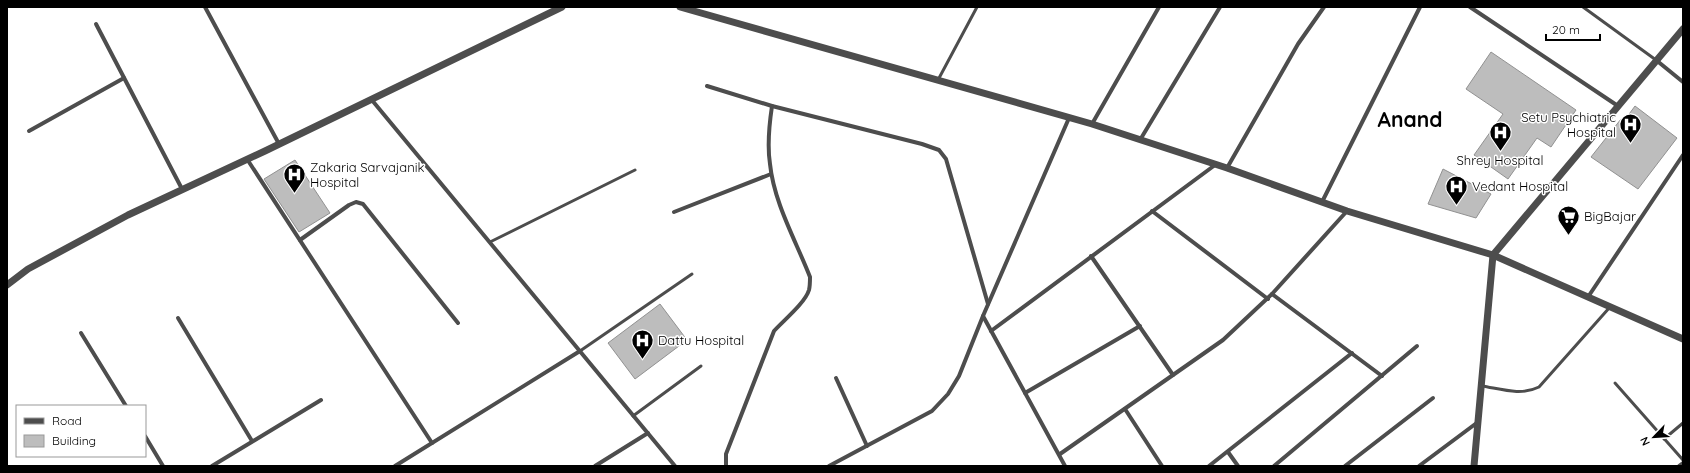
<svg xmlns="http://www.w3.org/2000/svg" width="1690" height="473" font-family="Quicksand,sans-serif">
  <style>
    .building { fill: #bdbdbd; stroke: #919191 }
    .lines { fill: none; stroke-linecap: round; stroke-linejoin: round }
    .service { stroke: #4d4d4d; stroke-width: 3 }
    .minor { stroke: #4d4d4d; stroke-width: 4 }
    .tertiary { stroke: #4d4d4d; stroke-width: 7 }
    .labels { text-anchor: middle; dominant-baseline: central; stroke-width: 3; stroke-linejoin: round; paint-order: stroke }
    .poi-label { font-size: 13px; fill: #000; stroke: #fff; text-anchor: start }
    .town-label { font-size: 21px; font-weight: bold; fill: #000; stroke: #fff }
  </style>
  <rect width="100%" height="100%" fill="#fff"/>
  <!-- building -->
  <g class="building">
    <polygon points="1491,52 1576,110 1551,147 1537,138 1508,179 1474,155 1503,114 1466,89"/>
    <polygon points="1635,106 1677,138 1638,189 1591,157 1621,119 1624,121"/>
    <polygon points="295,160 330,213 299,232 264,179"/>
    <polygon points="1443,169 1491,194 1476,218 1428,204"/>
    <polygon points="660,304 687,340 635,379 608,343"/>
  </g>
  <g class="lines">
    <!-- service -->
    <g class="service">
      <polyline points="1583,7 1656,60"/>
      <polyline points="938,80 977,7"/>
      <polyline points="490,242 635,170"/>
      <polyline points="580,351 692,274"/>
      <polyline points="1615,383 1683,460"/>
      <path d="M1482,386C1501,389 1521,396 1539,387L1610,307"/>
      <polyline points="633,416 701,366"/>
      <polyline points="1664,439 1683,423"/>
    </g>
    <!-- minor -->
    <g class="minor">
      <polyline points="205,7 279,144"/>
      <polyline points="1470,7 1618,106"/>
      <polyline points="96,24 182,189"/>
      <polyline points="1656,60 1683,82"/>
      <polyline points="707,86 772,106 922,144 939,150 946,159 988,304"/>
      <polyline points="371,99 675,466"/>
      <polyline points="1092,124 1159,7"/>
      <polyline points="29,131 124,78"/>
      <polyline points="1140,140 1220,7"/>
      <polyline points="247,159 432,443"/>
      <polyline points="1227,168 1298,44 1324,7"/>
      <polyline points="1322,202 1420,7"/>
      <polyline points="1152,211 1268,299"/>
      <polyline points="674,212 771,174"/>
      <polyline points="300,240 349,205 356,202 363,204 458,323"/>
      <polyline points="1091,256 1173,375"/>
      <polyline points="1272,294 1382,376"/>
      <polyline points="1588,297 1683,155"/>
      <polyline points="983,316 1065,466"/>
      <polyline points="178,318 252,441"/>
      <polyline points="991,331 1215,165"/>
      <polyline points="81,333 126,406"/>
      <polyline points="836,378 867,446"/>
      <polyline points="1025,393 1140,326"/>
      <polyline points="1125,409 1162,466"/>
      <polyline points="145,436 163,466"/>
      <polyline points="1228,452 1238,466"/>
      <polyline points="1060,454 1223,340 1272,294 1347,211"/>
      <polyline points="212,466 321,400"/>
      <polyline points="395,466 580,351"/>
      <polyline points="595,466 648,433"/>
      <path d="M726,466V454L774,331C784,320 805,303 809,290C810,286 810,281 810,277C796,241 774,203 770,164C767,145 769,126 772,106"/>
      <polyline points="829,466 932,411 948,394 959,376 983,316 1069,118"/>
      <polyline points="1209,466 1352,353"/>
      <polyline points="1274,466 1417,346"/>
      <polyline points="1345,466 1433,398"/>
      <polyline points="1419,466 1478,422"/>
      <polyline points="1679,466 1683,463"/>
    </g>
    <!-- tertiary -->
    <g class="tertiary">
      <polyline points="680,7 1092,124 1227,168 1347,211 1493,255 1683,339"/>
      <polyline points="7,285 28,269 128,215 265,151 562,7"/>
      <polyline points="1474,466 1493,255 1683,29"/>
    </g>
  </g>
  <!-- icons -->
  <defs>
    <symbol id="hospital-pin" viewBox="-11 -11 22 30"><path d="M0 17L-7.5 6A9.5 9.5 0 1 1 7.5 6Z" fill="#000" stroke="#fff"/><path d="M-5-5h3v3.5h4V-5h3V5h-3V1.5h-4V5h-3Z" fill="#fff"/></symbol>
    <symbol id="supermarket-pin" viewBox="-11 -11 22 30"><path d="M0 17L-7.5 6A9.5 9.5 0 1 1 7.5 6Z" fill="#000" stroke="#fff"/><path d="M-6-5.5h2.5l.6 2H6L4.5 2H-2.5L-4.4-4H-6ZM-1.5 3.2a1.3 1.3 0 1 0 .1 0ZM3 3.2a1.3 1.3 0 1 0 .1 0Z" fill="#fff"/></symbol>
  </defs>
  <g fill-rule="evenodd">
    <use href="#hospital-pin" x="1618" y="112" width="25" height="34"/>
    <use href="#hospital-pin" x="1488" y="120" width="25" height="34"/>
    <use href="#hospital-pin" x="282" y="162" width="25" height="34"/>
    <use href="#hospital-pin" x="1444" y="174" width="25" height="34"/>
    <use href="#supermarket-pin" x="1556" y="204" width="25" height="34"/>
    <use href="#hospital-pin" x="630" y="328" width="25" height="34"/>
  </g>
  <g class="labels">
    <!-- poi labels -->
    <g class="poi-label">
      <text x="1616" y="117" text-anchor="end">Setu Psychiatric<tspan x="1616" dy="15">Hospital</tspan></text>
      <text x="1500" y="160" text-anchor="middle">Shrey Hospital</text>
      <text x="310" y="167">Zakaria Sarvajanik<tspan x="310" dy="15">Hospital</tspan></text>
      <text x="1472" y="186">Vedant Hospital</text>
      <text x="1584" y="216">BigBajar</text>
      <text x="658" y="340">Dattu Hospital</text>
    </g>
    <!-- town labels -->
    <g class="town-label">
      <text x="1410" y="119">Anand</text>
    </g>
  </g>
  <!-- border -->
  <rect width="1690" height="473" fill="none" stroke="#000000" stroke-width="16"/>
  <!-- legend -->
  <rect x="16" y="405" width="130" height="52" fill="#ffffff" stroke="#999999"/>
  <rect x="24" y="418" width="20" height="6" fill="#4d4d4d" stroke="#999999"/>
  <text x="52" y="425" font-size="12" fill="#000000">Road</text>
  <rect x="24" y="435" width="20" height="12" fill="#bdbdbd" stroke="#999999"/>
  <text x="52" y="445" font-size="12" fill="#000000">Building</text>
  <!-- north arrow -->
  <g transform="translate(1654 437) rotate(245)" stroke="#ffffff" stroke-width="3" paint-order="stroke">
  <path d="M0-3L7 15L0 10L-7 15Z" fill="#000000"/>
  <text y="-6" font-size="11" font-weight="bold" text-anchor="middle" fill="#000000">N</text>
  </g>
  <!-- scale -->
  <path d="M1546 34v6h54v-6" fill="none" stroke="#000000" stroke-width="2"/>
  <text x="1552" y="34" font-size="12" fill="#000000" stroke="#ffffff" stroke-width="3" paint-order="stroke">20 m</text>
</svg>
